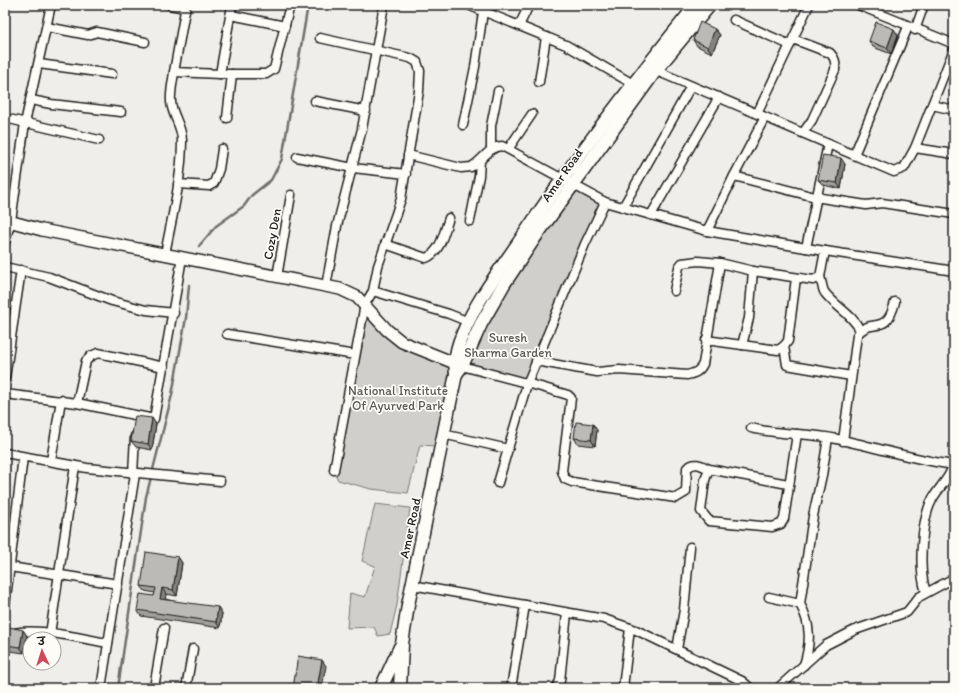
<svg xmlns="http://www.w3.org/2000/svg" width="959" height="693" font-family="Itim,'Playpen Sans Deva',sans-serif">
  <style>
    .green { fill: #d0cfcc; stroke: #767674 }
    .lines { fill: none; stroke-linecap: round; stroke-linejoin: round }
    .stream { stroke: #706f6d; stroke-width: 2.5 }
    .minor-casing { stroke: #1c1c1c; stroke-width: 11 }
    .tertiary-casing { stroke: #1c1c1c; stroke-width: 14 }
    .secondary-casing { stroke: #1c1c1c; stroke-width: 15 }
    .minor { stroke: #fdfcf7; stroke-width: 8 }
    .tertiary { stroke: #fdfcf7; stroke-width: 11 }
    .secondary { stroke: #fdfcf7; stroke-width: 12 }
    .wall { fill: #a1a09d; stroke: #1c1c1c }
    .shaded-wall { fill: #83827f; stroke: #1c1c1c }
    .building { fill: #bbbab6; stroke: #1c1c1c }
    .labels { text-anchor: middle; dominant-baseline: central; stroke-width: 3.5; stroke-linejoin: round; paint-order: stroke }
    .street-label { font-size: 13px; fill: #1c1c1c; stroke: #fdfcf7 }
    .park-label { font-size: 13px; fill: #5b5b5a; stroke: #fdfcf7 }
  </style>
  <rect width="100%" height="100%" fill="#f0eeea"/>
  <filter id="ink" filterUnits="userSpaceOnUse"><feTurbulence type="fractalNoise" baseFrequency=".025" numOctaves="2"/><feDisplacementMap in="SourceGraphic" scale="8" xChannelSelector="R" yChannelSelector="G"/><feConvolveMatrix kernelMatrix="1 2 1 2 8 2 1 2 1" color-interpolation-filters="sRGB"/></filter>
  <g filter="url(#ink)">
    <!-- green -->
    <g class="green">
      <polygon points="574,187 601,203 525,381 468,365 483,327"/>
      <polygon points="367,311 411,350 453,369 437,446 420,445 408,493 371,489 338,480 335,473"/>
      <polygon points="375,504 410,508 397,605 390,634 378,636 374,627 347,628 350,593 365,597 375,566 362,561"/>
    </g>
    <g class="lines">
      <!-- stream -->
      <g class="stream">
        <polyline points="199,246 216,226 244,206 252,195 271,180 282,159 308,5"/>
        <polyline points="118,688 146,497 172,395 186,318 189,285"/>
      </g>
      <defs>
        <g id="minor">
          <polyline points="170,5 185,8"/>
          <polyline points="186,5 174,72 220,74"/>
          <polyline points="232,5 220,74 266,74 274,69 290,5"/>
          <polyline points="468,5 566,45 633,84"/>
          <polyline points="858,5 954,44"/>
          <polyline points="231,15 285,26"/>
          <polyline points="734,20 790,45"/>
          <polyline points="519,26 529,5"/>
          <polyline points="47,27 88,35 97,32 145,42"/>
          <polyline points="915,30 924,5"/>
          <polyline points="320,38 410,58 417,62 420,71 419,91 401,199 378,266 373,291 365,304 334,470"/>
          <path d="M793,39L830,53C835,58 836,62 835,70L812,120L803,133"/>
          <polyline points="39,64 112,74"/>
          <polyline points="652,69 894,172 904,168 915,148 954,154"/>
          <polyline points="539,82 546,37"/>
          <polyline points="31,100 51,104 121,112"/>
          <polyline points="315,101 366,111"/>
          <polyline points="932,105 954,110"/>
          <polyline points="757,114 809,5"/>
          <polyline points="765,117 734,176 815,197 866,205 882,203 954,214"/>
          <polyline points="5,118 99,140"/>
          <polyline points="227,118 232,74"/>
          <polyline points="463,125 475,67 484,5"/>
          <polyline points="509,148 532,114"/>
          <polyline points="915,148 954,49"/>
          <polyline points="491,149 491,126 498,91"/>
          <path d="M408,155L461,168L471,167C483,161 488,147 502,146L605,202L707,231L734,176"/>
          <polyline points="854,155 908,27"/>
          <polyline points="297,157 353,168 406,174"/>
          <polyline points="178,184 209,186 214,183 219,169 222,149"/>
          <polyline points="623,207 691,86"/>
          <polyline points="651,215 719,97"/>
          <polyline points="470,221 479,176 480,161"/>
          <polyline points="707,231 806,248 954,271"/>
          <polyline points="5,242 11,221 25,123 51,5"/>
          <path d="M385,244L426,258C441,252 444,232 449,218"/>
          <polyline points="806,248 828,144"/>
          <path d="M165,254C172,217 182,178 182,140C182,126 172,115 171,102C170,92 173,81 174,72"/>
          <polyline points="5,267 49,277 112,301 146,310 174,313"/>
          <polyline points="277,277 291,195"/>
          <path d="M820,277C822,282 822,289 825,293C836,307 852,314 860,330"/>
          <polyline points="326,286 337,226 362,129 384,5"/>
          <polyline points="373,291 449,314 469,322"/>
          <polyline points="674,291 679,267 682,263 698,261 720,263"/>
          <polyline points="227,334 355,355"/>
          <polyline points="706,340 778,350 784,346 788,341 796,278"/>
          <polyline points="742,345 749,318 753,271"/>
          <polyline points="784,346 787,365 851,376"/>
          <path d="M536,361L597,372L619,370L687,375C695,373 699,372 703,364L720,263L753,271L813,280L820,277L825,251"/>
          <path d="M462,366L541,387L568,395L571,398L562,471L565,479L572,482L676,498L686,492L687,468C695,461 701,465 709,469"/>
          <polyline points="5,378 21,270"/>
          <polyline points="5,394 77,403 86,361 91,356 98,353 164,367"/>
          <polyline points="77,403 154,419 182,258"/>
          <path d="M751,428C779,435 809,433 837,439C876,447 914,460 954,465"/>
          <polyline points="443,434 508,449"/>
          <path d="M843,441L857,335C871,316 886,338 895,302"/>
          <polyline points="5,453 87,468 220,481"/>
          <polyline points="51,461 61,400"/>
          <polyline points="133,474 135,436"/>
          <polyline points="498,483 527,384 585,244 605,202"/>
          <polyline points="788,484 709,469 705,480 701,511 709,521 772,527 781,524 784,519 797,434"/>
          <polyline points="10,567 118,584"/>
          <polyline points="412,585 604,619 636,630 742,681 750,688"/>
          <path d="M926,592C918,570 921,519 933,498C940,486 952,476 954,461"/>
          <polyline points="769,597 800,604"/>
          <polyline points="5,606 23,457"/>
          <polyline points="50,634 75,466"/>
          <path d="M5,636C29,624 81,639 108,643"/>
          <polyline points="677,649 684,610 690,547"/>
          <path d="M804,665C811,643 811,624 800,604L813,516L822,475L828,438"/>
          <polyline points="101,688 135,474"/>
          <polyline points="154,688 164,628"/>
          <polyline points="186,688 193,649"/>
          <polyline points="511,688 525,605"/>
          <polyline points="556,688 560,681 567,613"/>
          <polyline points="623,688 630,628"/>
          <polyline points="778,688 826,645 855,630 907,612 919,597 954,578"/>
        </g>
        <polyline id="tertiary" points="5,220 42,230 340,289 357,297 387,330 402,342 462,366"/>
        <g id="secondary">
          <polyline points="456,374 462,366 481,324 504,284 536,236 656,70 710,5"/>
          <polyline points="381,688 400,647"/>
          <path d="M400,688L402,644L408,605L456,374C454,360 457,346 463,333C478,297 504,265 525,233C578,154 636,79 696,5"/>
        </g>
      </defs>
      <!-- minor casing -->
      <use href="#minor" class="minor-casing"/>
      <!-- tertiary casing -->
      <use href="#tertiary" class="tertiary-casing"/>
      <!-- secondary casing -->
      <use href="#secondary" class="secondary-casing"/>
      <!-- minor -->
      <use href="#minor" class="minor"/>
      <!-- tertiary -->
      <use href="#tertiary" class="tertiary"/>
      <!-- secondary -->
      <use href="#secondary" class="secondary"/>
    </g>
    <!-- wall -->
    <g class="wall">
      <polygon points="715,29 720,35 712,53 697,46 693,40"/>
      <polygon points="898,35 891,54 873,47 869,41"/>
      <polygon points="845,164 841,189 823,185 818,180"/>
      <polygon points="156,424 152,450 136,447 131,441"/>
      <polygon points="597,430 595,446 578,444 574,438"/>
      <polygon points="178,557 182,563 177,596 166,594 165,599 222,613 220,628 141,616 137,610 154,596 155,593 145,591 141,586"/>
      <polygon points="23,630 27,636 24,653 10,651 6,645"/>
    </g>
    <!-- shaded-wall -->
    <g class="shaded-wall">
      <polygon points="715,29 720,35 712,53 708,47"/>
      <polygon points="894,29 898,35 891,54 887,48"/>
      <polygon points="841,158 845,164 841,189 837,183"/>
      <polygon points="152,418 156,424 152,450 148,444"/>
      <polygon points="593,424 597,430 595,446 591,440"/>
      <polygon points="178,557 182,563 177,596 173,590"/>
      <polygon points="162,588 166,594 165,605 160,599"/>
      <polygon points="218,607 222,613 220,628 216,622"/>
      <polygon points="23,630 27,636 24,653 20,647"/>
      <polygon points="322,660 326,666 322,688 317,688"/>
    </g>
    <!-- building -->
    <g class="building">
      <polygon points="700,22 715,29 708,47 693,40"/>
      <polygon points="876,22 894,29 887,48 869,41"/>
      <polygon points="823,155 841,158 837,183 818,180"/>
      <polygon points="135,416 152,418 148,444 131,441"/>
      <polygon points="576,422 593,424 591,440 574,438"/>
      <polygon points="146,552 178,557 173,590 162,588 160,599 218,607 216,622 137,610 140,594 154,596 156,588 141,586"/>
      <polygon points="9,627 23,630 20,647 6,645"/>
      <polygon points="298,656 322,660 317,688 293,688"/>
    </g>
  </g>
  <g class="labels">
    <!-- street labels -->
    <g class="street-label">
      <text transform="translate(562 175) rotate(-55)">Amer Road</text>
      <text transform="translate(272 234) rotate(-80)">Cozy Den</text>
      <text transform="translate(410 528) rotate(-78)">Amer Road</text>
    </g>
    <!-- park labels -->
    <g class="park-label">
      <text x="508" y="337">Suresh<tspan x="508" dy="15">Sharma Garden</tspan></text>
      <text x="398" y="390">National Institute<tspan x="398" dy="15">Of Ayurved Park</tspan></text>
    </g>
  </g>
  <!-- margin -->
  <rect width="959" height="693" fill="none" stroke="#fdfcf7" stroke-width="20"/>
  <rect x="10" y="10" width="939" height="673" fill="none" stroke="#1c1c1c" stroke-width="1.5" filter="url(#ink)"/>
  <!-- north arrow -->
  <g transform="translate(42 651) rotate(356)"><circle r="19" fill="#fdfcf7" stroke="#a3a29f"/>
  <path d="M0-3L7 15L0 10L-7 15Z" fill="#d1495b"/>
  <text y="-6" font-size="11" font-weight="bold" text-anchor="middle" fill="#1c1c1c">उ</text>
  </g>
</svg>
